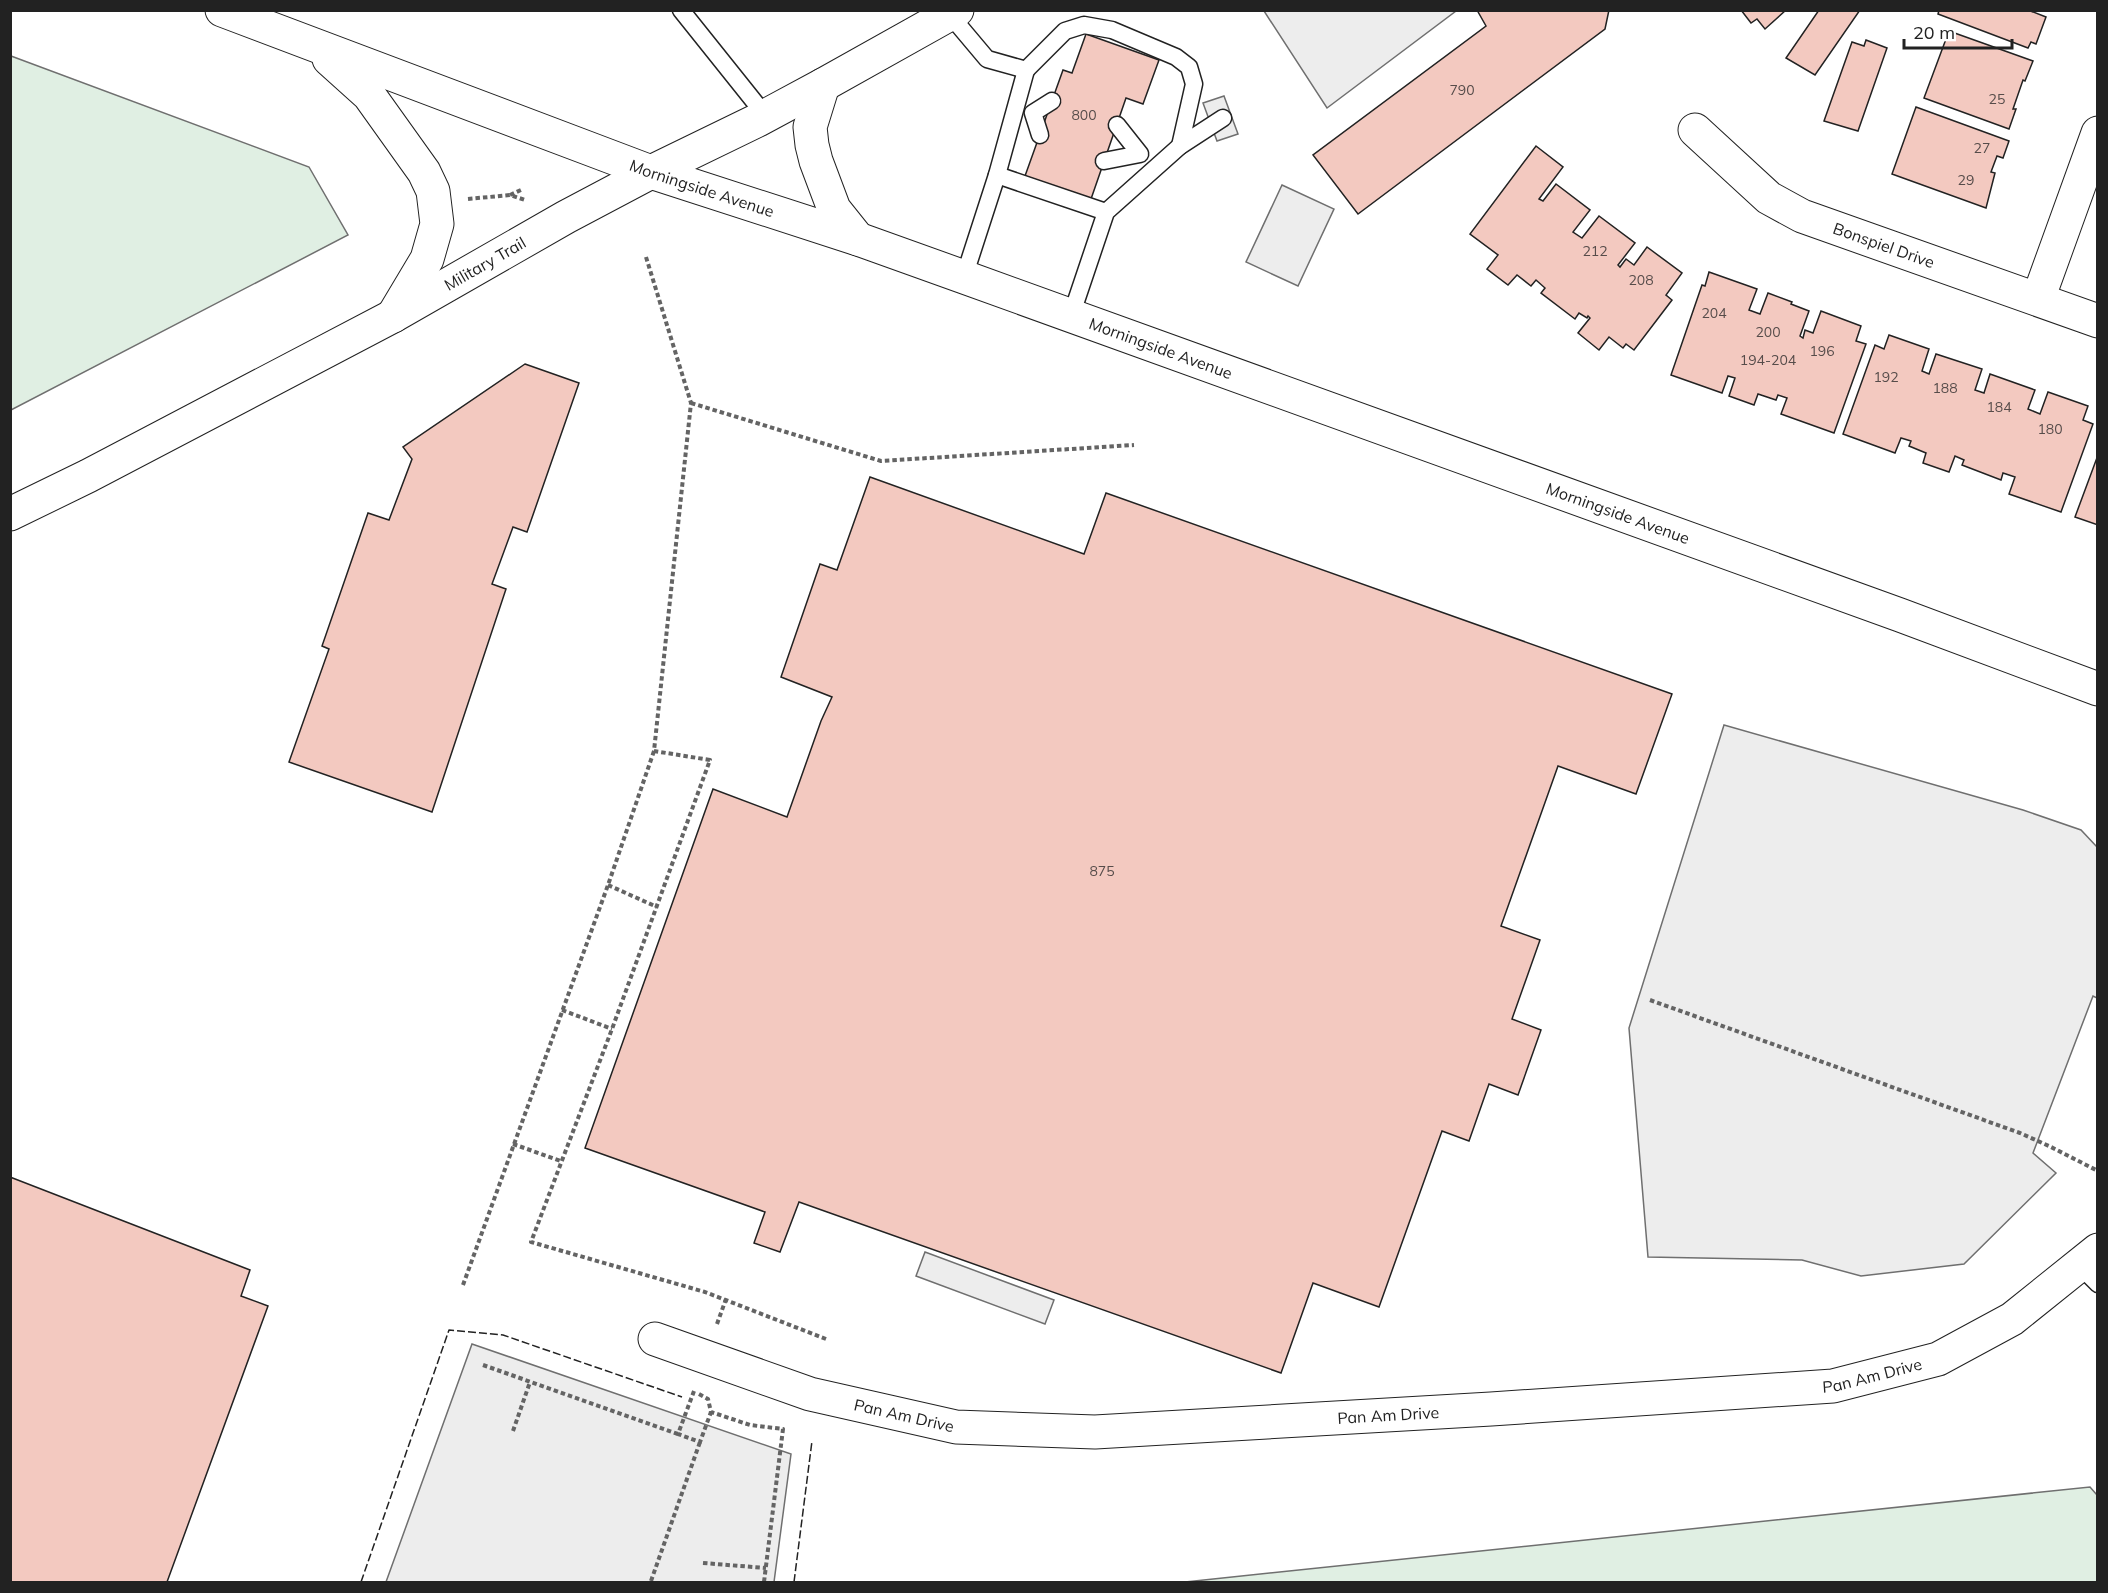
<svg xmlns="http://www.w3.org/2000/svg" width="2108" height="1593" font-family="Mulish,sans-serif">
  <style>
    .green { fill: #e0efe3; stroke: #6f6f6f; stroke-width: 1.5 }
    .parking { fill: #ededed; stroke: #6f6f6f; stroke-width: 1.5 }
    .building { fill: #f3c9c0; stroke: #222; stroke-width: 1.5 }
    .lines { fill: none; stroke-linecap: round; stroke-linejoin: round }
    .service-casing { stroke: #222; stroke-width: 19 }
    .minor-casing { stroke: #222; stroke-width: 35 }
    .tertiary-casing { stroke: #222; stroke-width: 35 }
    .secondary-casing { stroke: #222; stroke-width: 35 }
    .path { stroke: #646464; stroke-width: 4; stroke-dasharray: 4.5 3; stroke-linecap: butt }
    .service { stroke: #fff; stroke-width: 16 }
    .minor { stroke: #fff; stroke-width: 33 }
    .tertiary { stroke: #fff; stroke-width: 33 }
    .secondary { stroke: #fff; stroke-width: 33 }
    .fence { stroke: #222; stroke-width: 1.5; stroke-dasharray: 8 3; stroke-linecap: butt }
    .labels { text-anchor: middle; dominant-baseline: central; stroke-width: 4.5; stroke-linejoin: round; paint-order: stroke }
    .number-label { font-size: 14px; fill: #564c4a }
    .street-label { font-size: 16px; fill: #222; stroke: #fff }
  </style>
  <rect width="100%" height="100%" fill="#fff"/>
  <!-- green -->
  <g class="green">
    <polygon points="11,56 309,167 348,235 11,410"/>
    <polygon points="2090,1487 2097,1495 2097,1582 1185,1582"/>
  </g>
  <!-- parking -->
  <g class="parking">
    <polygon points="1264,11 1456,11 1327,108"/>
    <polygon points="1224,96 1238,134 1217,141 1203,103"/>
    <polygon points="1282,185 1334,209 1298,286 1246,262"/>
    <polygon points="1724,725 2023,810 2081,830 2097,847 2097,998 2093,996 2033,1153 2056,1173 1964,1264 1861,1276 1802,1260 1648,1257 1629,1028"/>
    <polygon points="925,1252 1054,1300 1045,1324 916,1276"/>
    <polygon points="472,1344 791,1454 774,1582 386,1582"/>
  </g>
  <!-- building -->
  <g class="building">
    <polygon points="1477,10 1609,10 1605,29 1358,214 1313,155 1486,26"/>
    <polygon points="1741,10 1786,10 1765,29 1757,19 1751,23"/>
    <polygon points="1819,10 1860,10 1815,75 1786,58"/>
    <polygon points="1939,10 2028,10 2046,17 2036,44 2031,42 2028,48 1938,14"/>
    <polygon points="1949,31 2033,61 2025,81 2023,80 2013,109 2016,109 2009,129 1924,98"/>
    <polygon points="1086,34 1159,60 1143,104 1126,98 1091,199 1025,176 1063,70 1072,73"/>
    <polygon points="1866,40 1887,48 1858,131 1824,121 1852,42 1864,46"/>
    <polygon points="1916,107 2009,141 2003,158 1997,156 1991,172 1995,173 1986,208 1892,174"/>
    <polygon points="1536,146 1563,167 1539,199 1543,201 1556,184 1590,210 1573,232 1582,238 1599,216 1635,243 1618,265 1620,267 1626,259 1634,265 1647,247 1682,273 1666,295 1672,300 1634,350 1626,344 1623,348 1609,337 1599,350 1578,333 1590,318 1588,316 1587,318 1579,313 1575,319 1541,293 1545,288 1536,280 1531,286 1517,275 1508,285 1487,269 1498,255 1470,234"/>
    <polygon points="1709,272 1757,289 1749,310 1760,314 1768,293 1792,302 1791,304 1809,311 1800,336 1803,338 1805,330 1813,333 1821,311 1861,326 1856,341 1866,344 1834,433 1781,414 1787,398 1778,395 1776,400 1758,394 1754,405 1729,396 1735,378 1728,376 1722,393 1671,375 1702,285 1705,286"/>
    <polygon points="1889,335 1929,349 1922,371 1929,374 1936,354 1982,369 1975,390 1984,393 1990,374 2035,390 2028,409 2040,414 2048,392 2088,406 2083,420 2093,424 2061,512 2009,494 2015,477 2003,473 2001,480 1962,465 1964,460 1955,456 1949,472 1923,463 1926,453 1909,446 1911,441 1901,438 1895,453 1843,434 1875,345 1884,349"/>
    <polygon points="525,364 579,383 527,532 513,527 492,584 506,589 432,812 289,762 329,649 322,646 368,513 389,520 412,459 403,447"/>
    <polygon points="2098,455 2098,525 2075,517"/>
    <polygon points="870,477 1084,554 1106,493 1672,694 1636,794 1558,766 1501,926 1540,940 1512,1019 1541,1030 1518,1095 1489,1084 1469,1141 1442,1131 1379,1307 1313,1283 1281,1373 799,1202 780,1252 754,1243 765,1212 585,1148 713,789 787,817 821,721 832,697 781,677 820,564 837,570"/>
    <polygon points="10,1177 250,1270 241,1296 268,1306 167,1582 10,1582"/>
  </g>
  <g class="lines">
    <defs>
      <g id="service">
        <polyline points="681,10 765,115"/>
        <polyline points="950,15 987,59 1026,70 997,175 964,277"/>
        <polyline points="1026,70 1065,31 1084,25 1112,30 1176,57 1189,67 1194,84 1180,146"/>
        <polyline points="1040,135 1033,113 1052,101"/>
        <polyline points="1104,161 1140,154 1117,125"/>
        <polyline points="997,175 1106,212"/>
        <polyline points="1071,316 1106,212 1180,146 1223,118"/>
        <polyline points="2079,1265 2098,1284"/>
      </g>
      <g id="minor">
        <path id="s1" d="M1695,130L1769,198L1802,216L2098,321"/>
        <polyline points="2038,299 2098,133"/>
        <path id="s2" d="M655,1339L810,1394L956,1427L1095,1432L1491,1409L1833,1386L1938,1359L2012,1319L2098,1250"/>
      </g>
      <g id="tertiary">
        <path id="s3" d="M10,514L88,476L393,316L566,217L651,172L758,120L823,85L957,10"/>
      </g>
      <g id="secondary">
        <path id="s4" d="M222,10L651,172L858,239L964,277L1900,615L2098,689"/>
        <polyline points="329,59 369,95 424,172 433,191 437,224 427,259 393,316"/>
        <polyline points="823,85 810,127 812,145 816,161 834,209 858,239"/>
      </g>
    </defs>
    <!-- service casing -->
    <use href="#service" class="service-casing"/>
    <!-- minor casing -->
    <use href="#minor" class="minor-casing"/>
    <!-- tertiary casing -->
    <use href="#tertiary" class="tertiary-casing"/>
    <!-- secondary casing -->
    <use href="#secondary" class="secondary-casing"/>
    <!-- path -->
    <g class="path">
      <polyline points="510,195 523,189"/>
      <polyline points="468,199 510,195 525,200"/>
      <polyline points="646,257 691,403 654,751 710,760 612,1029 531,1242 705,1292 826,1339"/>
      <polyline points="691,403 881,461 1134,445"/>
      <polyline points="608,885 657,907"/>
      <polyline points="1650,1000 2020,1133 2049,1146 2098,1171"/>
      <polyline points="562,1010 612,1029"/>
      <polyline points="513,1144 561,1161"/>
      <polyline points="463,1285 608,885 654,751"/>
      <polyline points="717,1324 726,1299"/>
      <polyline points="483,1365 678,1434"/>
      <polyline points="694,1391 678,1434 700,1442 711,1412"/>
      <polyline points="699,1394 708,1399 711,1412 750,1425 783,1429 764,1582"/>
      <polyline points="513,1431 530,1382"/>
      <polyline points="703,1563 766,1568"/>
      <polyline points="651,1581 700,1442"/>
    </g>
    <!-- service -->
    <use href="#service" class="service"/>
    <!-- minor -->
    <use href="#minor" class="minor"/>
    <!-- tertiary -->
    <use href="#tertiary" class="tertiary"/>
    <!-- secondary -->
    <use href="#secondary" class="secondary"/>
    <!-- fence -->
    <g class="fence">
      <polyline points="361,1582 449,1330 503,1335 682,1397"/>
      <polyline points="794,1582 812,1441"/>
    </g>
  </g>
  <g class="labels">
    <!-- number labels -->
    <g class="number-label">
      <text x="1462" y="90">790</text>
      <text x="1997" y="99">25</text>
      <text x="1084" y="115">800</text>
      <text x="1982" y="148">27</text>
      <text x="1966" y="180">29</text>
      <text x="1595" y="251">212</text>
      <text x="1641" y="280">208</text>
      <text x="1714" y="313">204</text>
      <text x="1768" y="332">200</text>
      <text x="1822" y="351">196</text>
      <text x="1768" y="360">194-204</text>
      <text x="1886" y="377">192</text>
      <text x="1945" y="388">188</text>
      <text x="1999" y="407">184</text>
      <text x="2050" y="429">180</text>
      <text x="1102" y="871">875</text>
    </g>
    <!-- street labels -->
    <g class="street-label">
      <text stroke="none"><textPath href="#s4" startOffset="512">Morningside Avenue</textPath></text>
      <text stroke="none"><textPath href="#s1" startOffset="225">Bonspiel Drive</textPath></text>
      <text stroke="none"><textPath href="#s3" startOffset="537">Military Trail</textPath></text>
      <text stroke="none"><textPath href="#s4" startOffset="998">Morningside Avenue</textPath></text>
      <text stroke="none"><textPath href="#s4" startOffset="1484">Morningside Avenue</textPath></text>
      <text stroke="none"><textPath href="#s2" startOffset="1233">Pan Am Drive</textPath></text>
      <text stroke="none"><textPath href="#s2" startOffset="261">Pan Am Drive</textPath></text>
      <text stroke="none"><textPath href="#s2" startOffset="747">Pan Am Drive</textPath></text>
    </g>
  </g>
  <!-- border -->
  <rect width="2108" height="1593" fill="none" stroke="#222222" stroke-width="24"/>
  <!-- scale -->
  <path d="M1904 39v9h108v-9" fill="none" stroke="#222222" stroke-width="3"/>
  <text x="1913" y="39" font-size="18" fill="#222222" stroke="#ffffff" stroke-width="4.5" paint-order="stroke">20 m</text>
</svg>
